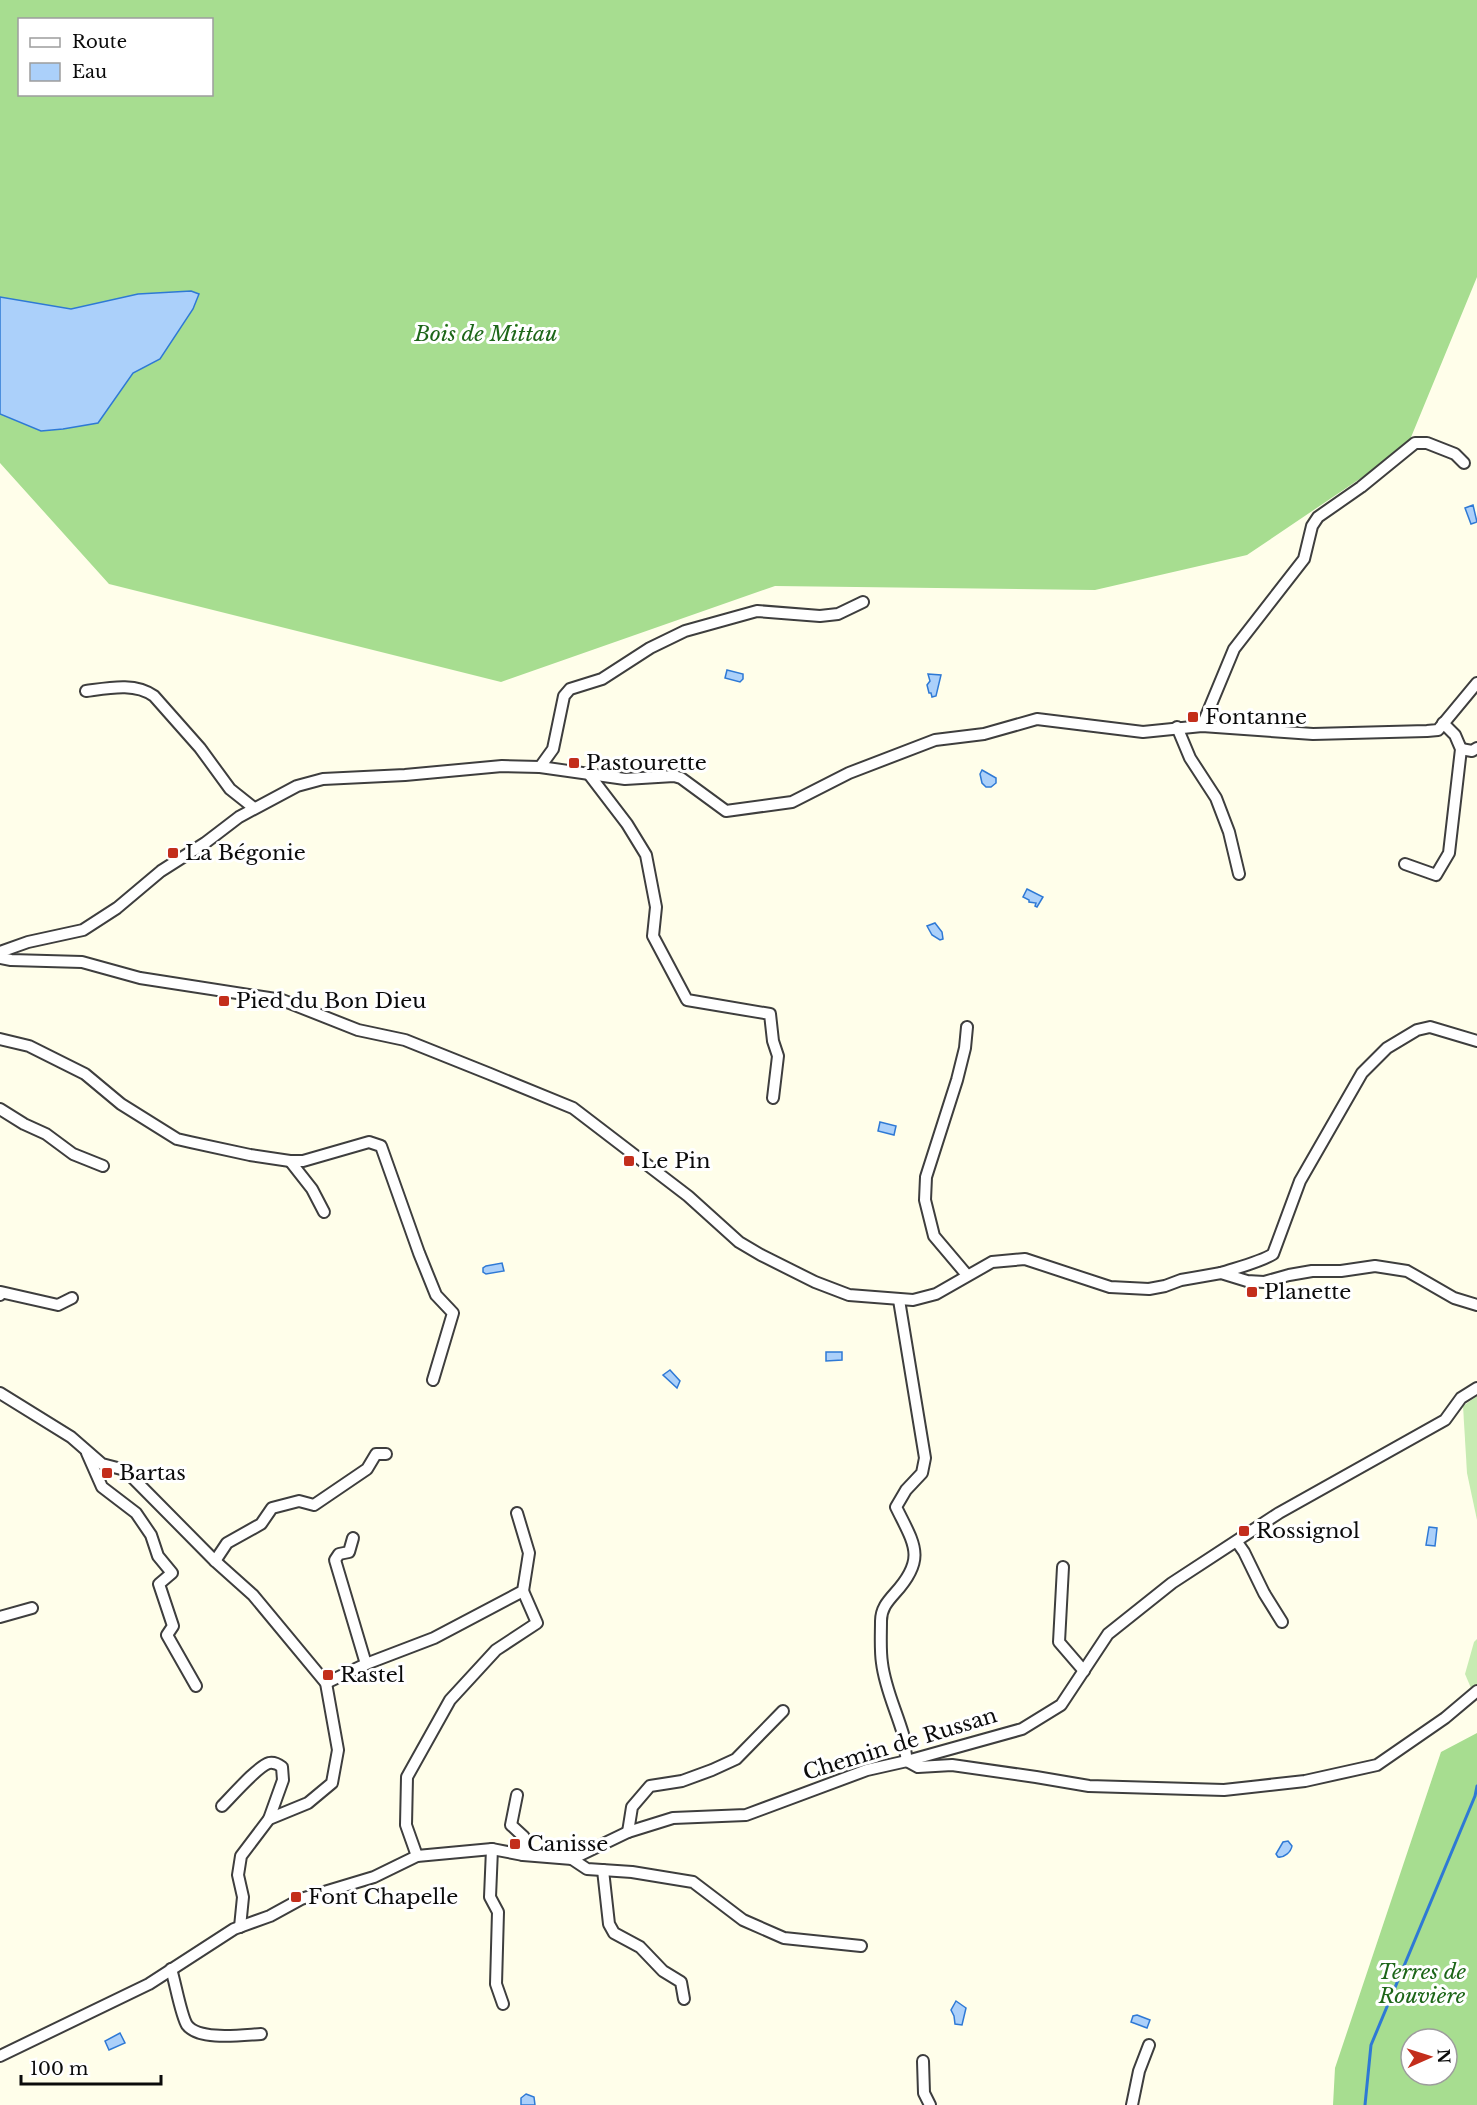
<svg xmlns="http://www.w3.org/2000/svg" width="1477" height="2105" font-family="'Libre Baskerville',serif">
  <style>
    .green { fill: #c7ebb2 }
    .forest { fill: #a7dd90; fill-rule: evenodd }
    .water { fill: #abd0fa; stroke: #2e79d5; stroke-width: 1.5 }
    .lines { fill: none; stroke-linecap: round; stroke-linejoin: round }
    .stream { stroke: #2e79d5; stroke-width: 3 }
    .minor-casing { stroke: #3e3e3e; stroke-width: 14 }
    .minor { stroke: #fff; stroke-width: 10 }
    .poi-dot { fill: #c32e1c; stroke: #fff; stroke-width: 2 }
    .labels { text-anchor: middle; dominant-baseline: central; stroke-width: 6; stroke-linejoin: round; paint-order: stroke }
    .park-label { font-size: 21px; font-style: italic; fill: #1d6619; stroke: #fff }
    .poi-label { font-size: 21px; fill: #0b0b0b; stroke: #fff; text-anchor: start }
    .street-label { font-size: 21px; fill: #0b0b0b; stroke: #fff }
  </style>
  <rect width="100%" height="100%" fill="#fffeea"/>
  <!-- green -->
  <g class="green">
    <polygon points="1477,1396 1477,1520 1467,1473 1463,1406"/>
    <polygon points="1477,1639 1477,1684 1471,1688 1465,1674 1474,1642"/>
  </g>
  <!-- forest -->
  <g class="forest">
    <path d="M0,0H1477V277L1407,447L1247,555L1095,590L775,586L501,682L109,584L0,463ZM20,20H212V94H20Z"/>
    <path d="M1477,1733V2105H1333L1335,2068L1441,1752ZM1411,2039H1447V2075H1411Z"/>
  </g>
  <!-- water -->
  <g class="water">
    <polygon points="191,291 199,294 193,309 160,359 133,373 98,423 63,429 41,431 0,414 0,297 71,309 138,294"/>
    <polygon points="1473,505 1477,522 1471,524 1465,508"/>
    <polygon points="727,670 743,674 743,679 740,682 725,678"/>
    <polygon points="928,674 941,675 936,696 932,697 931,693 929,693 927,685 930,681"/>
    <polygon points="982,770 996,778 996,783 991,787 986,787 982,783 980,774"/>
    <polygon points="1027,889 1043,897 1037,907 1035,906 1036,903 1029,902 1029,900 1023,897"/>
    <polygon points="935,923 942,932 943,939 940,940 932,935 927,926"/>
    <polygon points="880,1122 896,1126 894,1135 878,1131"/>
    <polygon points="502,1263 504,1271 486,1274 483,1272 483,1268 486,1266"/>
    <polygon points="826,1352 842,1352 842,1360 826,1361"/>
    <polygon points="670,1370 680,1381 677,1388 663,1375"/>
    <polygon points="1429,1527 1437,1528 1435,1546 1426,1545"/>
    <path d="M1288,1841L1292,1846C1291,1852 1284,1858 1278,1857L1276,1854L1283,1842Z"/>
    <polygon points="956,2001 966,2008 962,2025 955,2024 954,2016 951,2010"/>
    <polygon points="1137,2015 1150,2020 1147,2028 1131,2022 1133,2016"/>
    <polygon points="120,2033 125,2043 109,2050 105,2041"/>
    <polygon points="526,2094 534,2097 535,2105 521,2105 521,2098"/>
  </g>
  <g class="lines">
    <!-- stream -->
    <polyline class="stream" points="1365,2105 1371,2045 1475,1796 1477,1786"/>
    <defs>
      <g id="minor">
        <path d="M86,691C108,688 135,682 154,696L200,748L230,789L254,808"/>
        <polyline points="1202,726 1234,649 1304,559 1312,526 1318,517 1361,487 1415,443 1427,443 1455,454 1464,463"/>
        <polyline points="1177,727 1190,758 1216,798 1229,832 1239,874"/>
        <polyline points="1461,749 1472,751 1477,748"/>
        <polyline points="540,767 553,749 564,696 570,689 602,679 650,648 685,631 757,611 820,616 838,614 863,602"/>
        <polyline points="588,773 627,824 646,855 656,907 653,936 687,1000 770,1014 773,1041 778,1056 773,1098"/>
        <polyline points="1405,864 1436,875 1449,853 1461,749 1455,735 1443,723"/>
        <polyline points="0,952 28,942 83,930 117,908 161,871 205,843 239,817 297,786 323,779 405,775 502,766 540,767 625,779 674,776 681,778 726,811 792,802 849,773 935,740 984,734 1037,719 1143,732 1202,726 1313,734 1427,731 1438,730 1477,683"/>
        <polyline points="0,958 11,960 82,962 140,978 282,1000 358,1030 405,1040 490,1074 573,1108 688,1196 739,1242 761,1255 815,1282 849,1295 913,1300 936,1294 992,1262 1025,1259 1110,1287 1149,1289 1165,1286 1181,1280 1221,1273 1247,1281 1264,1282 1289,1275 1312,1271 1341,1271 1375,1266 1407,1271 1454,1298 1477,1305"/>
        <polyline points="0,1039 29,1046 85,1074 121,1104 177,1139 190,1142 250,1155 290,1161 303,1161 369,1142 381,1146 419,1253 436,1295 453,1313 433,1380"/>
        <polyline points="0,1109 24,1124 46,1134 73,1154 103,1166"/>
        <polyline points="290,1161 312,1189 324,1212"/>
        <path d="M1221,1273C1236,1268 1261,1262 1273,1254L1300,1181L1362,1073L1387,1048L1417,1030L1430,1027L1477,1041"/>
        <polyline points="967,1275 934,1236 925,1200 926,1177 957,1080 965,1048 967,1027"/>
        <polyline points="0,1295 1,1292 58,1305 72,1298"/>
        <path d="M899,1300L925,1458L922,1473L906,1490L896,1507C914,1544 927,1558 895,1593C887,1602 881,1609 881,1621C881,1635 880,1650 882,1663C885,1688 896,1710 903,1734C905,1743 905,1752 907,1761"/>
        <polyline points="0,1393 71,1437 102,1464 125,1470 215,1561 253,1595 326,1683 338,1750 332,1783 308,1803 269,1819 241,1856 238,1875 243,1897 240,1927"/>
        <polyline points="87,1453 102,1487 136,1513 151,1535 158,1556 172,1573 159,1584 173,1626 167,1635 196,1686"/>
        <polyline points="353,1538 349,1552 339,1554 335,1560 366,1664"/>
        <polyline points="1237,1542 1244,1552 1264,1593 1282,1622"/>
        <polyline points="215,1561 227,1543 261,1524 272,1508 299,1501 314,1505 367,1469 376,1454 386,1454"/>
        <polyline points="1063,1567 1059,1642 1084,1671"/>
        <polyline points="0,1617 32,1608"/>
        <polyline points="326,1683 366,1664 434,1638 523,1591 529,1553 517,1513"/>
        <polyline points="907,1761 918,1767 952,1765 1036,1777 1089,1786 1224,1790 1305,1781 1377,1765 1445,1718 1477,1691"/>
        <polyline points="517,1795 511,1825 524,1837 523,1855"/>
        <path d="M222,1806C231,1797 258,1766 269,1763C274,1762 278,1764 282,1767L283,1780L269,1819"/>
        <polyline points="628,1832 632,1807 650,1786 682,1781 712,1770 736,1759 783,1711"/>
        <polyline points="492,1849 490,1897 498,1912 496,1984 503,2004"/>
        <polyline points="417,1856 406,1825 407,1777 450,1700 496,1650 537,1623 523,1591"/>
        <polyline points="572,1859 587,1869 632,1872 693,1882 743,1920 784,1938 861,1946"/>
        <polyline points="603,1870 609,1924 614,1933 640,1947 663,1971 681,1982 684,1999"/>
        <path d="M171,1969C175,1981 181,2016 187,2025C199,2041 242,2035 261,2034"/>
        <polyline points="0,2056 149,1984 234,1929 270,1916 301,1899 374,1877 417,1856 492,1849 523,1855 572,1859 628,1832 673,1818 746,1815 867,1770 907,1761 1022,1729 1061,1705 1108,1634 1172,1583 1279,1513 1445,1420 1461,1398 1477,1388"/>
        <polyline points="923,2061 924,2093 930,2105"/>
        <polyline points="1132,2105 1139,2071 1149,2045"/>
      </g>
    </defs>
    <!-- minor casing -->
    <use href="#minor" class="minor-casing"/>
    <!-- minor -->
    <use href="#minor" class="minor"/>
  </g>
  <!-- markers -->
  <g class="poi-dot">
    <rect x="1187" y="711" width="12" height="12" rx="3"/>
    <rect x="568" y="757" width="12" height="12" rx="3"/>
    <rect x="167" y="847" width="12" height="12" rx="3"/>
    <rect x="218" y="995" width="12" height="12" rx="3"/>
    <rect x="623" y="1155" width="12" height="12" rx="3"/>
    <rect x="1246" y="1286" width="12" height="12" rx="3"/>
    <rect x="101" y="1467" width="12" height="12" rx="3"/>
    <rect x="1238" y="1525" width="12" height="12" rx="3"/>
    <rect x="322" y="1669" width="12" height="12" rx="3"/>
    <rect x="509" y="1838" width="12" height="12" rx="3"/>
    <rect x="290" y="1891" width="12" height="12" rx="3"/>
  </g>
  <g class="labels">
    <!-- park labels -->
    <g class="park-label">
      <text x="486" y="334">Bois de Mittau</text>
      <text x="1422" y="1972">Terres de<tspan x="1422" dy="24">Rouvière</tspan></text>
    </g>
    <!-- poi labels -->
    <g class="poi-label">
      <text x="1205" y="717">Fontanne</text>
      <text x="586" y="763">Pastourette</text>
      <text x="185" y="853">La Bégonie</text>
      <text x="236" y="1001">Pied du Bon Dieu</text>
      <text x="641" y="1161">Le Pin</text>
      <text x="1264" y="1292">Planette</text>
      <text x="119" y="1473">Bartas</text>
      <text x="1256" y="1531">Rossignol</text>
      <text x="340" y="1675">Rastel</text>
      <text x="527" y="1844">Canisse</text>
      <text x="308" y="1897">Font Chapelle</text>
    </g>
    <!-- street labels -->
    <g class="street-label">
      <text transform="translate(900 1744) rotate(-17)">Chemin de Russan</text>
    </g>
  </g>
  <!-- legend -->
  <rect x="18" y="18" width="195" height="78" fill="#ffffff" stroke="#9d9d9d" stroke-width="1.5"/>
  <rect x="30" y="38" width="30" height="9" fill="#ffffff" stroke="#9d9d9d" stroke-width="1.5"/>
  <text x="72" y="48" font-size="18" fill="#0b0b0b">Route</text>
  <rect x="30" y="63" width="30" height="18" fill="#abd0fa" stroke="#9d9d9d" stroke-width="1.5"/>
  <text x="72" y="78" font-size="18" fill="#0b0b0b">Eau</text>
  <!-- north arrow -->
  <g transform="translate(1429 2057) rotate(87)"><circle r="28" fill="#ffffff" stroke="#9d9d9d" stroke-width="1.5"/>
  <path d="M0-4.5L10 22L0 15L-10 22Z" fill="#c32e1c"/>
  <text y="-9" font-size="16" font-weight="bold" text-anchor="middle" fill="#0b0b0b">N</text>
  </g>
  <!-- scale -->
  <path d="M21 2075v9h140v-9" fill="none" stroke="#0b0b0b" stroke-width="3"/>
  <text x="30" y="2075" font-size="18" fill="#0b0b0b" stroke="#ffffff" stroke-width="4.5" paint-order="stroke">100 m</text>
</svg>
